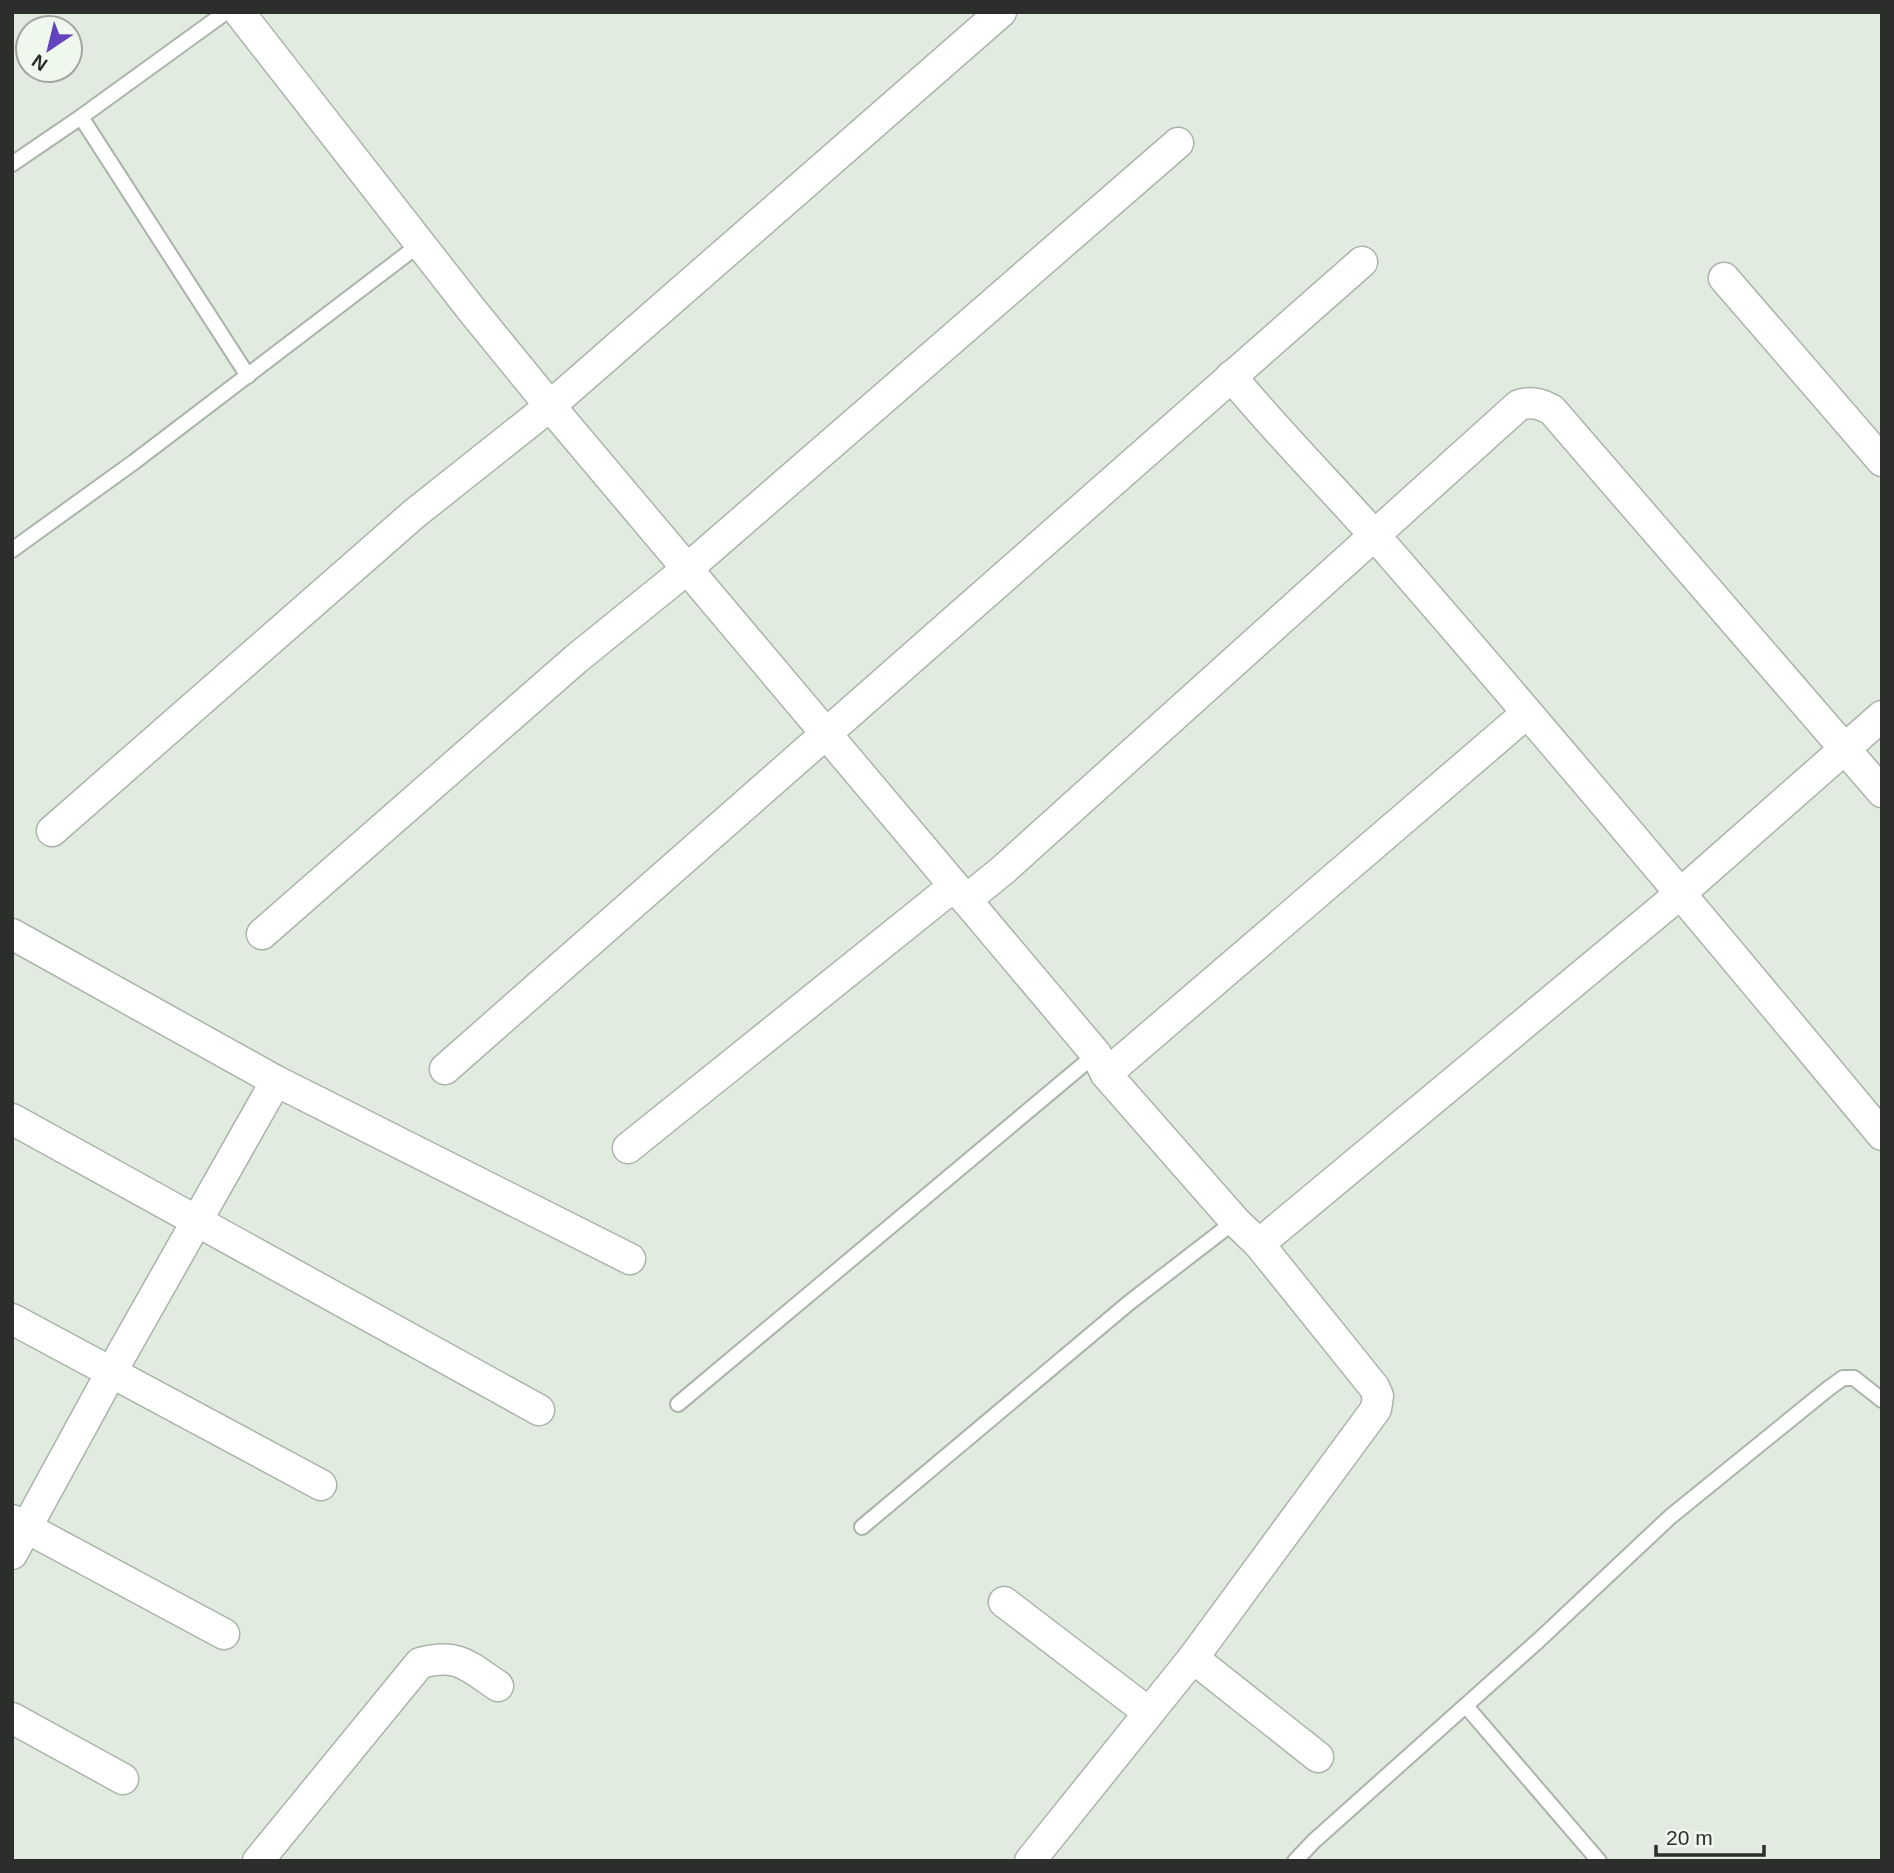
<svg xmlns="http://www.w3.org/2000/svg" width="1894" height="1873" font-family="Helvetica,sans-serif">
  <style>
    .lines { fill: none; stroke-linecap: round; stroke-linejoin: round }
    .service-casing { stroke: #abb4aa; stroke-width: 18 }
    .minor-casing { stroke: #abb4aa; stroke-width: 33 }
    .service { stroke: #fff; stroke-width: 14 }
    .minor { stroke: #fff; stroke-width: 30 }
  </style>
  <rect width="100%" height="100%" fill="#e1ebdf"/>
  <g class="lines">
    <defs>
      <g id="service">
        <polyline points="226,12 81,117 248,376"/>
        <polyline points="12,164 81,117"/>
        <polyline points="12,550 134,462 420,244"/>
        <polyline points="678,1404 1096,1054"/>
        <polyline points="862,1527 1130,1302 1235,1221"/>
        <polyline points="1466,1706 1599,1861"/>
        <polyline points="1295,1861 1314,1841 1539,1640 1670,1517 1829,1388 1843,1378 1854,1378 1882,1400"/>
      </g>
      <g id="minor">
        <polyline points="239,12 471,309 550,406 1096,1054 1106,1074 1235,1221 1259,1244 1374,1387 1378,1396 1376,1409 1193,1658 1030,1861"/>
        <polyline points="1724,278 1882,461"/>
        <path d="M1231,376C1277,432 1328,483 1376,537C1548,734 1715,934 1882,1135"/>
        <polyline points="52,831 414,514 550,406 1001,12"/>
        <path d="M966,900L1003,870L1519,405C1532,401 1541,404 1552,410L1882,792"/>
        <polyline points="12,934 276,1081 630,1259"/>
        <polyline points="262,934 576,659 687,569 1178,143"/>
        <polyline points="445,1069 1362,262"/>
        <polyline points="1106,1074 1527,713"/>
        <polyline points="12,1119 539,1410"/>
        <polyline points="628,1148 954,886"/>
        <polyline points="1259,1244 1681,893 1882,716"/>
        <polyline points="12,1319 321,1485"/>
        <polyline points="12,1520 224,1634"/>
        <polyline points="12,1554 112,1371 276,1081"/>
        <polyline points="1004,1602 1148,1712"/>
        <polyline points="1193,1658 1318,1757"/>
        <polyline points="12,1718 123,1779"/>
        <path d="M258,1861L420,1663C458,1653 467,1665 498,1686"/>
      </g>
    </defs>
    <!-- service casing -->
    <use href="#service" class="service-casing"/>
    <!-- minor casing -->
    <use href="#minor" class="minor-casing"/>
    <!-- service -->
    <use href="#service" class="service"/>
    <!-- minor -->
    <use href="#minor" class="minor"/>
  </g>
  <!-- border -->
  <rect width="1894" height="1873" fill="none" stroke="#2b2e2a" stroke-width="28"/>
  <!-- north arrow -->
  <g transform="translate(49 49) rotate(215)"><circle r="33" fill="#eff8ed" stroke="#a1a79f" stroke-width="2"/>
  <path d="M0-5L12 26L0 18L-12 26Z" fill="#6444bc"/>
  <text y="-10" font-size="19" font-weight="bold" text-anchor="middle" fill="#2b2e2a">N</text>
  </g>
  <!-- scale -->
  <path d="M1656 1845v10h108v-10" fill="none" stroke="#2b2e2a" stroke-width="3.5"/>
  <text x="1666" y="1845" font-size="21" fill="#2b2e2a" stroke="#eff8ed" stroke-width="5" paint-order="stroke">20 m</text>
</svg>
